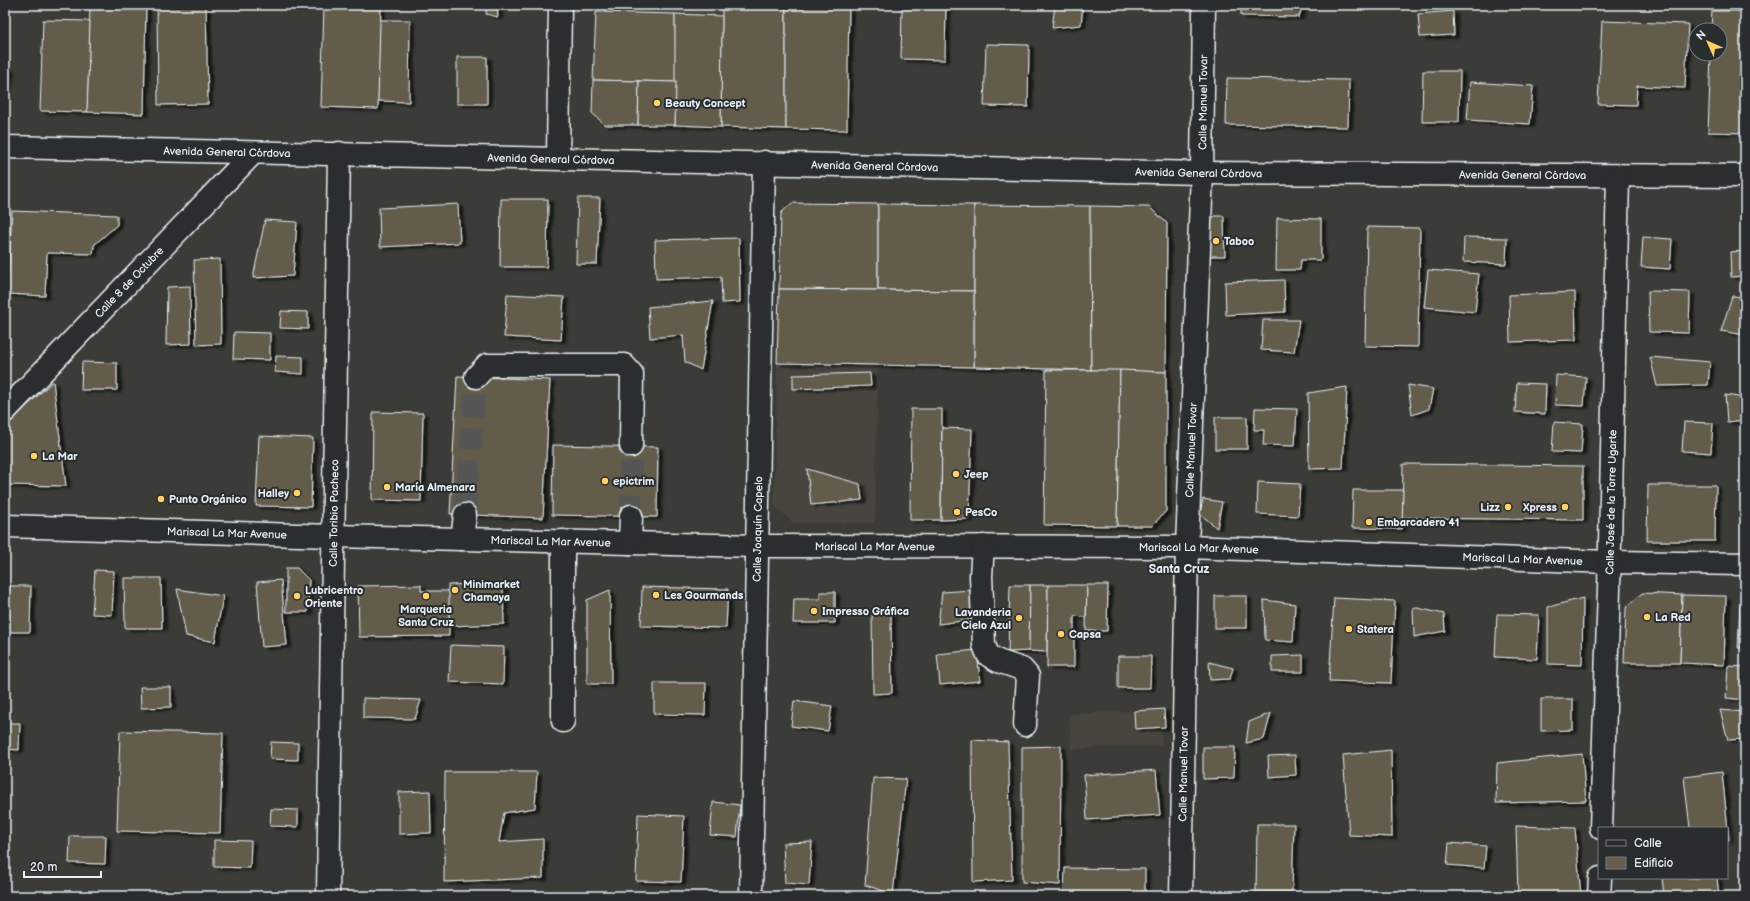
<svg xmlns="http://www.w3.org/2000/svg" width="1750" height="901" font-family="'Balsamiq Sans',sans-serif">
  <style>
    .built { fill: #47453d }
    .building { fill: #645c4c; stroke: #e8f1f8; filter: url(#shadow) }
    .lines { fill: none; stroke-linecap: round; stroke-linejoin: round }
    .minor-tunnel { stroke: #555654; stroke-width: 22; stroke-dasharray: 22 11; stroke-linecap: butt }
    .minor-casing { stroke: #e8f1f8; stroke-width: 25 }
    .minor { stroke: #2a2d2e; stroke-width: 22 }
    .poi-dot { fill: #ffd166; stroke: #2a2d2e; stroke-width: 1.5 }
    .labels { text-anchor: middle; dominant-baseline: central; stroke-width: 4; stroke-linejoin: round; paint-order: stroke }
    .poi-label { font-size: 11px; font-weight: bold; fill: #e8f1f8; stroke: #2a2d2e; text-anchor: start }
    .street-label { font-size: 11px; fill: #e8f1f8; stroke: #2a2d2e }
    .neighbourhood-label { font-size: 12px; font-weight: bold; fill: #e8f1f8; stroke: #2a2d2e }
  </style>
  <defs>
    <filter id="shadow"><feDropShadow dx="4.5" dy="2.5" stdDeviation="1" flood-color="#0009"/></filter>
  </defs>
  <rect width="100%" height="100%" fill="#3b3b37"/>
  <filter id="ink" filterUnits="userSpaceOnUse"><feTurbulence type="fractalNoise" baseFrequency=".025" numOctaves="2"/><feDisplacementMap in="SourceGraphic" scale="8" xChannelSelector="R" yChannelSelector="G"/><feConvolveMatrix kernelMatrix="1 2 1 2 8 2 1 2 1" color-interpolation-filters="sRGB"/></filter>
  <g filter="url(#ink)">
    <!-- built -->
    <g class="built">
      <polygon points="597,5 722,5 722,16 596,12"/>
      <polygon points="777,363 878,365 875,523 793,523 774,505"/>
      <polygon points="1134,711 1135,729 1161,728 1162,745 1071,749 1069,714"/>
    </g>
    <!-- building -->
    <g class="building">
      <polygon points="90,5 146,5 144,114 87,112"/>
      <polygon points="157,5 206,5 208,104 158,105"/>
      <polygon points="324,5 381,5 378,109 321,107"/>
      <polygon points="486,5 497,5 498,17 486,14"/>
      <polygon points="722,5 786,5 786,129 721,127"/>
      <polygon points="786,5 849,5 847,130 786,129"/>
      <polygon points="902,5 946,5 945,60 901,59"/>
      <polygon points="1055,5 1083,5 1081,25 1052,28"/>
      <polygon points="1241,5 1303,5 1299,17 1241,16"/>
      <polygon points="1453,11 1454,35 1420,37 1418,14"/>
      <polygon points="1712,11 1745,11 1745,133 1708,132 1711,54 1720,54 1720,30 1711,30"/>
      <polygon points="596,12 675,14 676,82 593,80"/>
      <polygon points="675,14 722,16 721,127 675,125"/>
      <polygon points="43,20 90,21 87,112 40,111"/>
      <polygon points="380,20 410,20 409,102 378,101"/>
      <polygon points="1602,21 1688,24 1685,88 1637,86 1636,105 1598,104"/>
      <polygon points="986,44 1029,45 1028,107 984,106"/>
      <rect x="457" y="57" width="30" height="47"/>
      <polygon points="5,69 10,69 6,90 5,90"/>
      <polygon points="1423,71 1460,71 1459,122 1422,122"/>
      <polygon points="1227,78 1349,80 1348,127 1226,125"/>
      <polygon points="593,80 639,81 638,125 605,125 592,113"/>
      <polygon points="639,81 676,82 675,125 638,125"/>
      <polygon points="1470,82 1533,86 1530,124 1467,120"/>
      <polygon points="578,198 600,198 597,264 576,264"/>
      <polygon points="501,199 548,199 547,267 500,267"/>
      <polygon points="792,203 878,204 878,290 779,289 781,213"/>
      <polygon points="458,204 460,243 380,247 379,208"/>
      <polygon points="878,204 974,205 974,291 878,290"/>
      <polygon points="974,205 1090,206 1091,370 974,367"/>
      <polygon points="1090,206 1149,207 1167,223 1166,372 1091,370"/>
      <polygon points="12,211 117,215 117,225 94,245 93,254 47,253 45,296 7,294"/>
      <polygon points="1214,216 1224,216 1225,256 1207,256 1207,226"/>
      <polygon points="1277,218 1321,219 1321,260 1301,260 1300,270 1276,270"/>
      <polygon points="265,220 297,222 293,276 253,278"/>
      <polygon points="1367,227 1420,228 1418,347 1365,346"/>
      <polygon points="1464,237 1507,238 1506,264 1463,262"/>
      <polygon points="1643,237 1672,239 1670,269 1641,267"/>
      <polygon points="739,238 740,302 722,303 721,277 656,279 655,240"/>
      <polygon points="1745,251 1745,276 1731,277 1730,252"/>
      <polygon points="220,259 221,344 196,345 194,260"/>
      <polygon points="1428,270 1479,274 1475,312 1424,307"/>
      <polygon points="1284,280 1285,312 1226,315 1225,282"/>
      <polygon points="190,286 191,344 166,345 167,287"/>
      <polygon points="779,289 974,291 974,367 777,363"/>
      <polygon points="1648,291 1690,292 1689,333 1649,332"/>
      <polygon points="1575,292 1576,340 1510,342 1509,295"/>
      <polygon points="507,294 564,297 561,340 504,337"/>
      <polygon points="1732,296 1745,297 1745,335 1721,331"/>
      <polygon points="713,301 701,370 685,362 683,335 650,338 648,307"/>
      <polygon points="281,311 308,312 308,329 280,328"/>
      <polygon points="1263,320 1299,320 1294,352 1261,350"/>
      <polygon points="234,332 270,333 270,360 233,359"/>
      <polygon points="276,356 303,357 303,374 275,372"/>
      <polygon points="1650,357 1710,362 1708,385 1657,386"/>
      <polygon points="82,362 117,363 117,390 81,390"/>
      <polygon points="1046,370 1120,370 1117,526 1044,525"/>
      <polygon points="1120,370 1166,372 1166,511 1152,526 1117,526"/>
      <polygon points="870,373 871,386 793,389 793,375"/>
      <polygon points="1556,375 1586,377 1584,406 1555,405"/>
      <polygon points="457,376 550,380 543,518 450,514"/>
      <polygon points="53,381 66,486 5,485 5,427"/>
      <polygon points="1517,383 1546,384 1545,414 1515,412"/>
      <polygon points="1408,385 1433,389 1429,409 1412,415"/>
      <polygon points="1347,387 1343,468 1309,469 1308,393"/>
      <polygon points="1725,395 1745,398 1745,420 1727,422"/>
      <polygon points="1255,408 1297,409 1295,446 1263,445 1264,430 1254,430"/>
      <polygon points="911,409 942,409 941,520 910,520"/>
      <polygon points="373,412 423,413 421,501 372,500"/>
      <rect x="1215" y="417" width="32" height="32"/>
      <polygon points="1554,422 1583,424 1581,453 1552,452"/>
      <polygon points="1684,422 1713,423 1711,453 1682,451"/>
      <polygon points="942,428 972,429 969,519 941,520"/>
      <polygon points="259,436 313,438 311,507 256,506"/>
      <polygon points="553,445 658,447 657,517 552,515"/>
      <polygon points="1403,464 1583,466 1583,520 1402,518"/>
      <polygon points="807,469 860,484 862,500 811,505"/>
      <polygon points="1258,482 1300,484 1298,516 1257,514"/>
      <polygon points="1648,485 1716,485 1715,541 1647,541"/>
      <polygon points="1353,490 1403,490 1402,529 1352,528"/>
      <polygon points="1203,499 1222,502 1217,528 1200,514"/>
      <polygon points="286,568 297,568 309,580 308,612 286,612"/>
      <polygon points="95,570 114,571 112,615 92,614"/>
      <polygon points="124,578 161,578 162,628 125,628"/>
      <polygon points="281,580 287,645 262,647 257,582"/>
      <polygon points="503,583 504,624 449,626 448,585"/>
      <polygon points="421,585 421,591 449,591 449,636 359,637 358,586"/>
      <polygon points="1010,585 1030,585 1029,651 1008,652"/>
      <polygon points="1030,585 1048,585 1047,652 1029,651"/>
      <polygon points="1048,585 1087,585 1086,617 1074,616 1074,667 1047,667"/>
      <polygon points="1087,585 1108,585 1107,631 1086,631"/>
      <polygon points="5,586 31,586 30,632 5,632"/>
      <polygon points="642,587 728,589 726,628 641,626"/>
      <polygon points="177,589 223,596 215,642 186,636"/>
      <polygon points="610,590 611,684 587,684 587,600"/>
      <polygon points="972,590 971,620 938,624 942,592"/>
      <polygon points="820,592 835,592 835,623 793,623 794,599 820,599"/>
      <polygon points="1642,593 1682,595 1680,663 1624,663 1626,608"/>
      <polygon points="1682,595 1726,596 1724,665 1680,663"/>
      <rect x="1215" y="596" width="32" height="32"/>
      <polygon points="1334,598 1395,601 1391,683 1329,681"/>
      <polygon points="1583,598 1582,665 1548,664 1548,607"/>
      <polygon points="1264,600 1295,604 1293,642 1265,640"/>
      <polygon points="1740,604 1745,604 1745,648 1738,648"/>
      <polygon points="1413,607 1444,614 1445,631 1414,637"/>
      <polygon points="891,614 892,693 873,694 872,615"/>
      <polygon points="1497,614 1539,615 1537,659 1495,657"/>
      <polygon points="451,645 504,647 503,684 449,682"/>
      <polygon points="977,650 980,681 940,685 937,654"/>
      <polygon points="1303,655 1303,672 1272,672 1272,656"/>
      <polygon points="1118,656 1151,656 1150,688 1118,688"/>
      <polygon points="1209,662 1233,668 1230,679 1210,680"/>
      <polygon points="1728,666 1745,667 1745,700 1726,698"/>
      <polygon points="654,683 706,683 705,715 654,714"/>
      <polygon points="140,687 171,687 171,707 141,708"/>
      <polygon points="363,698 421,700 415,719 363,718"/>
      <polygon points="1541,699 1573,699 1573,730 1541,731"/>
      <polygon points="794,701 832,706 828,731 791,726"/>
      <polygon points="1164,709 1165,727 1135,729 1134,711"/>
      <polygon points="1720,710 1745,712 1745,739 1728,740"/>
      <polygon points="1271,713 1264,739 1246,743 1249,722"/>
      <polygon points="5,723 20,723 19,750 5,749"/>
      <polygon points="120,731 223,733 220,833 117,831"/>
      <polygon points="972,740 1008,742 1012,880 973,882"/>
      <polygon points="271,742 298,743 298,760 270,759"/>
      <polygon points="1061,746 1060,885 1022,882 1022,747"/>
      <polygon points="1203,747 1235,747 1234,778 1203,779"/>
      <polygon points="1391,750 1392,837 1349,835 1343,755"/>
      <polygon points="1582,754 1586,801 1496,803 1497,763"/>
      <polygon points="1295,755 1296,775 1269,777 1268,756"/>
      <polygon points="1156,770 1160,815 1087,820 1084,775"/>
      <polygon points="445,772 537,772 535,808 504,813 499,842 543,839 543,878 444,882"/>
      <polygon points="1722,772 1729,840 1727,840 1727,828 1690,828 1684,777"/>
      <polygon points="873,778 906,779 893,894 865,885"/>
      <polygon points="430,791 431,833 399,834 399,792"/>
      <polygon points="713,802 740,805 737,837 710,835"/>
      <polygon points="271,809 298,810 298,827 270,826"/>
      <polygon points="638,814 684,816 681,882 636,881"/>
      <polygon points="1257,824 1294,824 1292,892 1256,892"/>
      <polygon points="1516,826 1575,828 1581,896 1518,896"/>
      <polygon points="70,836 106,836 105,864 69,863"/>
      <polygon points="214,840 251,841 250,868 214,867"/>
      <polygon points="812,842 809,885 785,883 783,843"/>
      <polygon points="1449,843 1486,846 1484,868 1447,865"/>
      <polygon points="1065,868 1145,869 1145,896 1064,896"/>
      <polygon points="1662,878 1717,878 1719,896 1664,896"/>
    </g>
    <g class="lines">
      <!-- minor-tunnel -->
      <g class="minor-tunnel">
        <polyline points="465,515 476,377"/>
        <polyline points="631,516 631,446"/>
      </g>
      <defs>
        <g id="minor">
          <path id="s1" d="M5,147L1202,173L1745,176"/>
          <polyline points="558,158 560,5"/>
          <polyline points="476,377 487,365 624,365 632,374 631,446"/>
          <path id="s2" d="M5,411L253,153"/>
          <path id="s3" d="M5,526L333,536L757,546L1187,547L1610,562L1745,564"/>
          <polyline points="462,539 465,515"/>
          <polyline points="563,541 563,721"/>
          <polyline points="630,543 631,516"/>
          <polyline points="983,546 981,576 984,645 988,655 998,661 1022,669 1028,676 1025,725"/>
          <path id="s4" d="M1601,828L1609,590L1618,176"/>
          <path id="s5" d="M328,896L339,153"/>
          <path id="s6" d="M751,896L764,162"/>
          <path id="s7" d="M1181,896L1187,547L1202,173L1204,5"/>
          <polyline points="1599,896 1600,878"/>
        </g>
      </defs>
      <!-- minor casing -->
      <use href="#minor" class="minor-casing"/>
      <!-- minor -->
      <use href="#minor" class="minor"/>
    </g>
  </g>
  <!-- markers -->
  <g class="poi-dot">
    <circle cx="657" cy="103" r="4"/>
    <circle cx="1216" cy="241" r="4"/>
    <circle cx="34" cy="456" r="4"/>
    <circle cx="956" cy="474" r="4"/>
    <circle cx="605" cy="481" r="4"/>
    <circle cx="387" cy="487" r="4"/>
    <circle cx="297" cy="493" r="4"/>
    <circle cx="161" cy="499" r="4"/>
    <circle cx="1508" cy="507" r="4"/>
    <circle cx="1565" cy="507" r="4"/>
    <circle cx="957" cy="512" r="4"/>
    <circle cx="1369" cy="522" r="4"/>
    <circle cx="455" cy="590" r="4"/>
    <circle cx="656" cy="595" r="4"/>
    <circle cx="297" cy="596" r="4"/>
    <circle cx="426" cy="596" r="4"/>
    <circle cx="814" cy="611" r="4"/>
    <circle cx="1647" cy="617" r="4"/>
    <circle cx="1019" cy="618" r="4"/>
    <circle cx="1349" cy="629" r="4"/>
    <circle cx="1061" cy="634" r="4"/>
  </g>
  <g class="labels">
    <!-- poi labels -->
    <g class="poi-label">
      <text x="665" y="103">Beauty Concept</text>
      <text x="1224" y="241">Taboo</text>
      <text x="42" y="456">La Mar</text>
      <text x="964" y="474">Jeep</text>
      <text x="613" y="481">epictrim</text>
      <text x="395" y="487">María Almenara</text>
      <text x="289" y="493" text-anchor="end">Halley</text>
      <text x="169" y="499">Punto Orgánico</text>
      <text x="1500" y="507" text-anchor="end">Lizz</text>
      <text x="1557" y="507" text-anchor="end">Xpress</text>
      <text x="965" y="512">PesCo</text>
      <text x="1377" y="522">Embarcadero 41</text>
      <text x="463" y="584">Minimarket<tspan x="463" dy="13">Chamaya</tspan></text>
      <text x="305" y="590">Lubricentro<tspan x="305" dy="13">Oriente</tspan></text>
      <text x="664" y="595">Les Gourmands</text>
      <text x="426" y="609" text-anchor="middle">Marqueria<tspan x="426" dy="13">Santa Cruz</tspan></text>
      <text x="822" y="611">Impresso Gráfica</text>
      <text x="1011" y="612" text-anchor="end">Lavanderia<tspan x="1011" dy="13">Cielo Azul</tspan></text>
      <text x="1655" y="617">La Red</text>
      <text x="1357" y="629">Statera</text>
      <text x="1069" y="634">Capsa</text>
    </g>
    <!-- street labels -->
    <g class="street-label">
      <text stroke="none"><textPath href="#s7" startOffset="794">Calle Manuel Tovar</textPath></text>
      <text stroke="none"><textPath href="#s1" startOffset="222">Avenida General Córdova</textPath></text>
      <text stroke="none"><textPath href="#s1" startOffset="546">Avenida General Córdova</textPath></text>
      <text stroke="none"><textPath href="#s1" startOffset="870">Avenida General Córdova</textPath></text>
      <text stroke="none"><textPath href="#s1" startOffset="1194">Avenida General Córdova</textPath></text>
      <text stroke="none"><textPath href="#s1" startOffset="1518">Avenida General Córdova</textPath></text>
      <text stroke="none"><textPath href="#s2" startOffset="179">Calle 8 de Octubre</textPath></text>
      <text stroke="none"><textPath href="#s7" startOffset="446">Calle Manuel Tovar</textPath></text>
      <text stroke="none"><textPath href="#s4" startOffset="326">Calle José de la Torre Ugarte</textPath></text>
      <text stroke="none"><textPath href="#s5" startOffset="383">Calle Toribio Pacheco</textPath></text>
      <text stroke="none"><textPath href="#s6" startOffset="367">Calle Joaquín Capelo</textPath></text>
      <text stroke="none"><textPath href="#s3" startOffset="222">Mariscal La Mar Avenue</textPath></text>
      <text stroke="none"><textPath href="#s3" startOffset="546">Mariscal La Mar Avenue</textPath></text>
      <text stroke="none"><textPath href="#s3" startOffset="870">Mariscal La Mar Avenue</textPath></text>
      <text stroke="none"><textPath href="#s3" startOffset="1194">Mariscal La Mar Avenue</textPath></text>
      <text stroke="none"><textPath href="#s3" startOffset="1518">Mariscal La Mar Avenue</textPath></text>
      <text stroke="none"><textPath href="#s7" startOffset="122">Calle Manuel Tovar</textPath></text>
    </g>
    <!-- neighbourhood labels -->
    <g class="neighbourhood-label">
      <text x="1179" y="569">Santa Cruz</text>
    </g>
  </g>
  <!-- margin -->
  <rect width="1750" height="901" fill="none" stroke="#2a2d2e" stroke-width="20"/>
  <rect x="10" y="10" width="1730" height="881" fill="none" stroke="#e8f1f8" stroke-width="1.5" filter="url(#ink)"/>
  <!-- legend -->
  <rect x="1598" y="827" width="130" height="52" fill="#2a2d2e" stroke="#767b7f"/>
  <rect x="1606" y="840" width="20" height="6" fill="#2a2d2e" stroke="#767b7f"/>
  <text x="1634" y="847" font-size="12" fill="#e8f1f8">Calle</text>
  <rect x="1606" y="857" width="20" height="12" fill="#645c4c" stroke="#767b7f"/>
  <text x="1634" y="867" font-size="12" fill="#e8f1f8">Edificio</text>
  <!-- north arrow -->
  <g transform="translate(1708 42) rotate(315)"><circle r="19" fill="#2a2d2e" stroke="#767b7f"/>
  <path d="M0-3L7 15L0 10L-7 15Z" fill="#ffd166"/>
  <text y="-6" font-size="11" font-weight="bold" text-anchor="middle" fill="#e8f1f8">N</text>
  </g>
  <!-- scale -->
  <path d="M24 871v6h77v-6" fill="none" stroke="#e8f1f8" stroke-width="2"/>
  <text x="30" y="871" font-size="12" fill="#e8f1f8" stroke="#2a2d2e" stroke-width="3" paint-order="stroke">20 m</text>
</svg>
